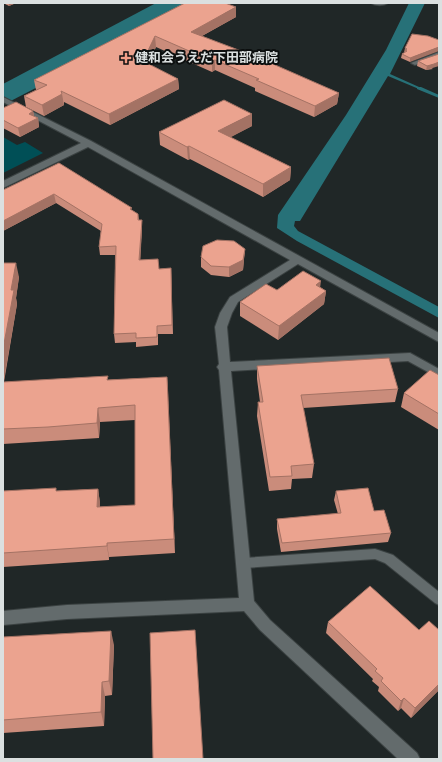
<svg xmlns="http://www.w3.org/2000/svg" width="442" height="762" font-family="Spectral,'Noto Sans JP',serif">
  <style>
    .green { fill: #004f56 }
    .water { fill: #277178 }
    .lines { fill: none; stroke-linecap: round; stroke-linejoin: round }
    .stream { fill: #277178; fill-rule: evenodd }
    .lane-casing { stroke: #3b4242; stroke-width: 2 }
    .street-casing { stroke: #3b4242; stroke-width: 2 }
    .lane { fill: #636b6c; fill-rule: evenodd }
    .street { fill: #636b6c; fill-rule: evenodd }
    .wall { fill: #ca8c7b }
    .shaded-wall { fill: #a47264 }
    .building { fill: #eba38f; stroke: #a47264 }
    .poi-dot { fill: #f49e87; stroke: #0c0f0f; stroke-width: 1.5 }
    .labels { text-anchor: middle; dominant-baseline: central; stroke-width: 4; stroke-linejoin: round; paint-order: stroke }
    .far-poi-label { font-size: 13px; font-weight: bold; fill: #dbe0e0; stroke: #0c0f0f; text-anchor: start }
  </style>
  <rect width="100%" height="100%" fill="#202727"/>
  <!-- green -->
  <polygon class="green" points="3,137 17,145 25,142 43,153 3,173"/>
  <!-- water -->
  <g class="water">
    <polygon points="156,3 192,3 103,53 3,105 3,84"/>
    <polygon points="409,3 425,3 390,74 428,91 426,92 388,76 300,221 295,221 294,226 298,231 439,307 439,318 297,241 277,228 278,215 346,115 386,50"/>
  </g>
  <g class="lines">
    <!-- stream -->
    <polygon class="stream" points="417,87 421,87 439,95 439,98 417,89"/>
    <defs>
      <g id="lane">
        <path d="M371,3H388C384,6 375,6 371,3Z"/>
        <polygon points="375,549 393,555 439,592 439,605 435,603 385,563 375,559 244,568 240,567 238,563 240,559 244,558"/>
      </g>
      <g id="street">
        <polygon points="439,52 439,57 415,65 411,63"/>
        <polygon points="3,97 91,141 439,333 439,342 298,264 238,302 232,313 227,327 230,362 410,353 439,369 439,378 408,361 231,371 254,601 270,620 417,753 420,759 398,759 260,630 244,611 67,619 3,625 3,611 67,605 239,598 219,370 217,367 219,364 215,327 220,313 230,297 290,260 88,147 3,188 3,181 81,143 3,102"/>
      </g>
    </defs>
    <!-- lane casing -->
    <use href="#lane" class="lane-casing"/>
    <!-- street casing -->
    <use href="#street" class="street-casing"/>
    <!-- lane -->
    <use href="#lane" class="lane"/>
    <!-- street -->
    <use href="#street" class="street"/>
  </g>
  <!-- wall -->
  <g class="wall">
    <polygon points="3,3 16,3 9,6"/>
    <polygon points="185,3 236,17 202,36 339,93 337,104 314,117 255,91 255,88 215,70 212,72 156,47 148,64 178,79 179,89 110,125 64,102 64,105 44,116 26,107 24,96 36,90 34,80"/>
    <polygon points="428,36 410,62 401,58 402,54 404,53 405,48"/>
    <polygon points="418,61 433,69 426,70 417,66"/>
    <polygon points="3,108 33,111 34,116 38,118 39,127 20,137 3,128"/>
    <polygon points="252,126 230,137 291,167 290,180 263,197 190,159 188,160 160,145 159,132"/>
    <polygon points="59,163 138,214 139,220 142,228 140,260 159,269 171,268 173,334 158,334 158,345 136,347 136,342 115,343 114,334 115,255 100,255 99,247 101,231 56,203 3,231 3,190"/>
    <polygon points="245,249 244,259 243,270 229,277 211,275 201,267 201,257"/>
    <polygon points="3,263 19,277 16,298 17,304 4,382 108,380 167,377 175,553 109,557 109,560 3,567 3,491 56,491 98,489 100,503 100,507 135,505 135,420 100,422 99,438 3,444"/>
    <polygon points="320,287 326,291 324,304 278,340 240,316 240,302 277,290"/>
    <polygon points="257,366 398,389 395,402 303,408 314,464 312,478 292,479 291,489 269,491 257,416 258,402 260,402 257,379"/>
    <polygon points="439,375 439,430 401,407 404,393"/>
    <polygon points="336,491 374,511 391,533 388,542 281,552 277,529 277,519 338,514 334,500"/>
    <polygon points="328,622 439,690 411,718 401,708 398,711 378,691 379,687 372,681 373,679 326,633"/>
    <polygon points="3,637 114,645 112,695 105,696 104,726 3,733"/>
  </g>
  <!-- shaded-wall -->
  <g class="shaded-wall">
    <polygon points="9,3 16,3 9,6"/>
    <polygon points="236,7 236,17 191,42 191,32"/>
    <polygon points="155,36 156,47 144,72 143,61"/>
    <polygon points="439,47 439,51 410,62 410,58"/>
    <polygon points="215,60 215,70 212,72 212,61"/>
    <polygon points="439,62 439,66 426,70 427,66"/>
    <polygon points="178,79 179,89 110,125 109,114"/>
    <polygon points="339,93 337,104 314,117 315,106"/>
    <polygon points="62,94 64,105 44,116 42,105"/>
    <polygon points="33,111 35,120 38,118 39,127 20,137 18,128 29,114"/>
    <polygon points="252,114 252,126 218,144 218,131"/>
    <polygon points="189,146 190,159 188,160 187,147"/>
    <polygon points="291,167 290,180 263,197 263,184"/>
    <polygon points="54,194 56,203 3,231 3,221"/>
    <polygon points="142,220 142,228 140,268 139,260"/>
    <polygon points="245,249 244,259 243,270 229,277 229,267"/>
    <polygon points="16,263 19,277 16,298 17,304 3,385 3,349 11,290"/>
    <polygon points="321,281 319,295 316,285"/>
    <polygon points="326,291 324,304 278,340 279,326"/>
    <polygon points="167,377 168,391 175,553 174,539"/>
    <polygon points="98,408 100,422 99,438 97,423"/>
    <polygon points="98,489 100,503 100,521 97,507"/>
    <polygon points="107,543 109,557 109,560 107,546"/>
    <polygon points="111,631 114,645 112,695 109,681"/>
    <polygon points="102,682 105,696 104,726 101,712"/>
    <polygon points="439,684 439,690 411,718 415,708"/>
    <polygon points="404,698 401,708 398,711 401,701"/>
  </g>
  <!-- building -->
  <g class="building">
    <polygon points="185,3 225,3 236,7 191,32 257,57 339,93 315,106 256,80 259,79 215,60 212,61 155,36 143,61 178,79 109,114 61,91 62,94 42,105 24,96 47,85 34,80"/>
    <polygon points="412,34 428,36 439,40 439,47 410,58 402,54 407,51 405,50 407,49 405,48"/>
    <polygon points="439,54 439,62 434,64 427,66 418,61"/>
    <polygon points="224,100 252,114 218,131 291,167 263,184 189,146 187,147 159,132"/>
    <polygon points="16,102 33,111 29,114 38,118 18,128 3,120 3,108"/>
    <polygon points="59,163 132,208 130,209 138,214 138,220 142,220 139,260 158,259 159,269 171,268 172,325 157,326 157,337 136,338 136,333 114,334 116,246 99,247 102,224 54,194 3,221 3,190"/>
    <polygon points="217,240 234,241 245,249 243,260 229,267 211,266 201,257 203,246"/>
    <polygon points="3,263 16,263 11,290 14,290 3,349"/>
    <polygon points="303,271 321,281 316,285 326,291 279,326 240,302 266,284 277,290"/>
    <polygon points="389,358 398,389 301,395 314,464 291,466 292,476 270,477 258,402 263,402 257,366"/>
    <polygon points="430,370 439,375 439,414 404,393"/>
    <polygon points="108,376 107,380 167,377 174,539 107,543 107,546 3,553 3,491 56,488 56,491 98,489 97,507 135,505 135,405 98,408 97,423 48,427 3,429 3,382"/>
    <polygon points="368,488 374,511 384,510 391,533 282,543 277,519 341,513 336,491"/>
    <polygon points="370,586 419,630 429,621 439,630 439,684 415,708 404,698 401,701 381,681 383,678 375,671 377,669 328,622"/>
    <polygon points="195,630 203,759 153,759 150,633"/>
    <polygon points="111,631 109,681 102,682 101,712 3,720 3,637"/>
  </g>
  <!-- markers -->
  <path class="poi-dot" d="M124 52h4v4h4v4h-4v4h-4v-4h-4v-4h4z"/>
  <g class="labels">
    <!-- far-poi labels -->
    <g class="far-poi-label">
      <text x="135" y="58">健和会うえだ下田部病院</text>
    </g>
  </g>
  <!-- border -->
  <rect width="442" height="762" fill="none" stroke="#dbe0e0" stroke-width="8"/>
</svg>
